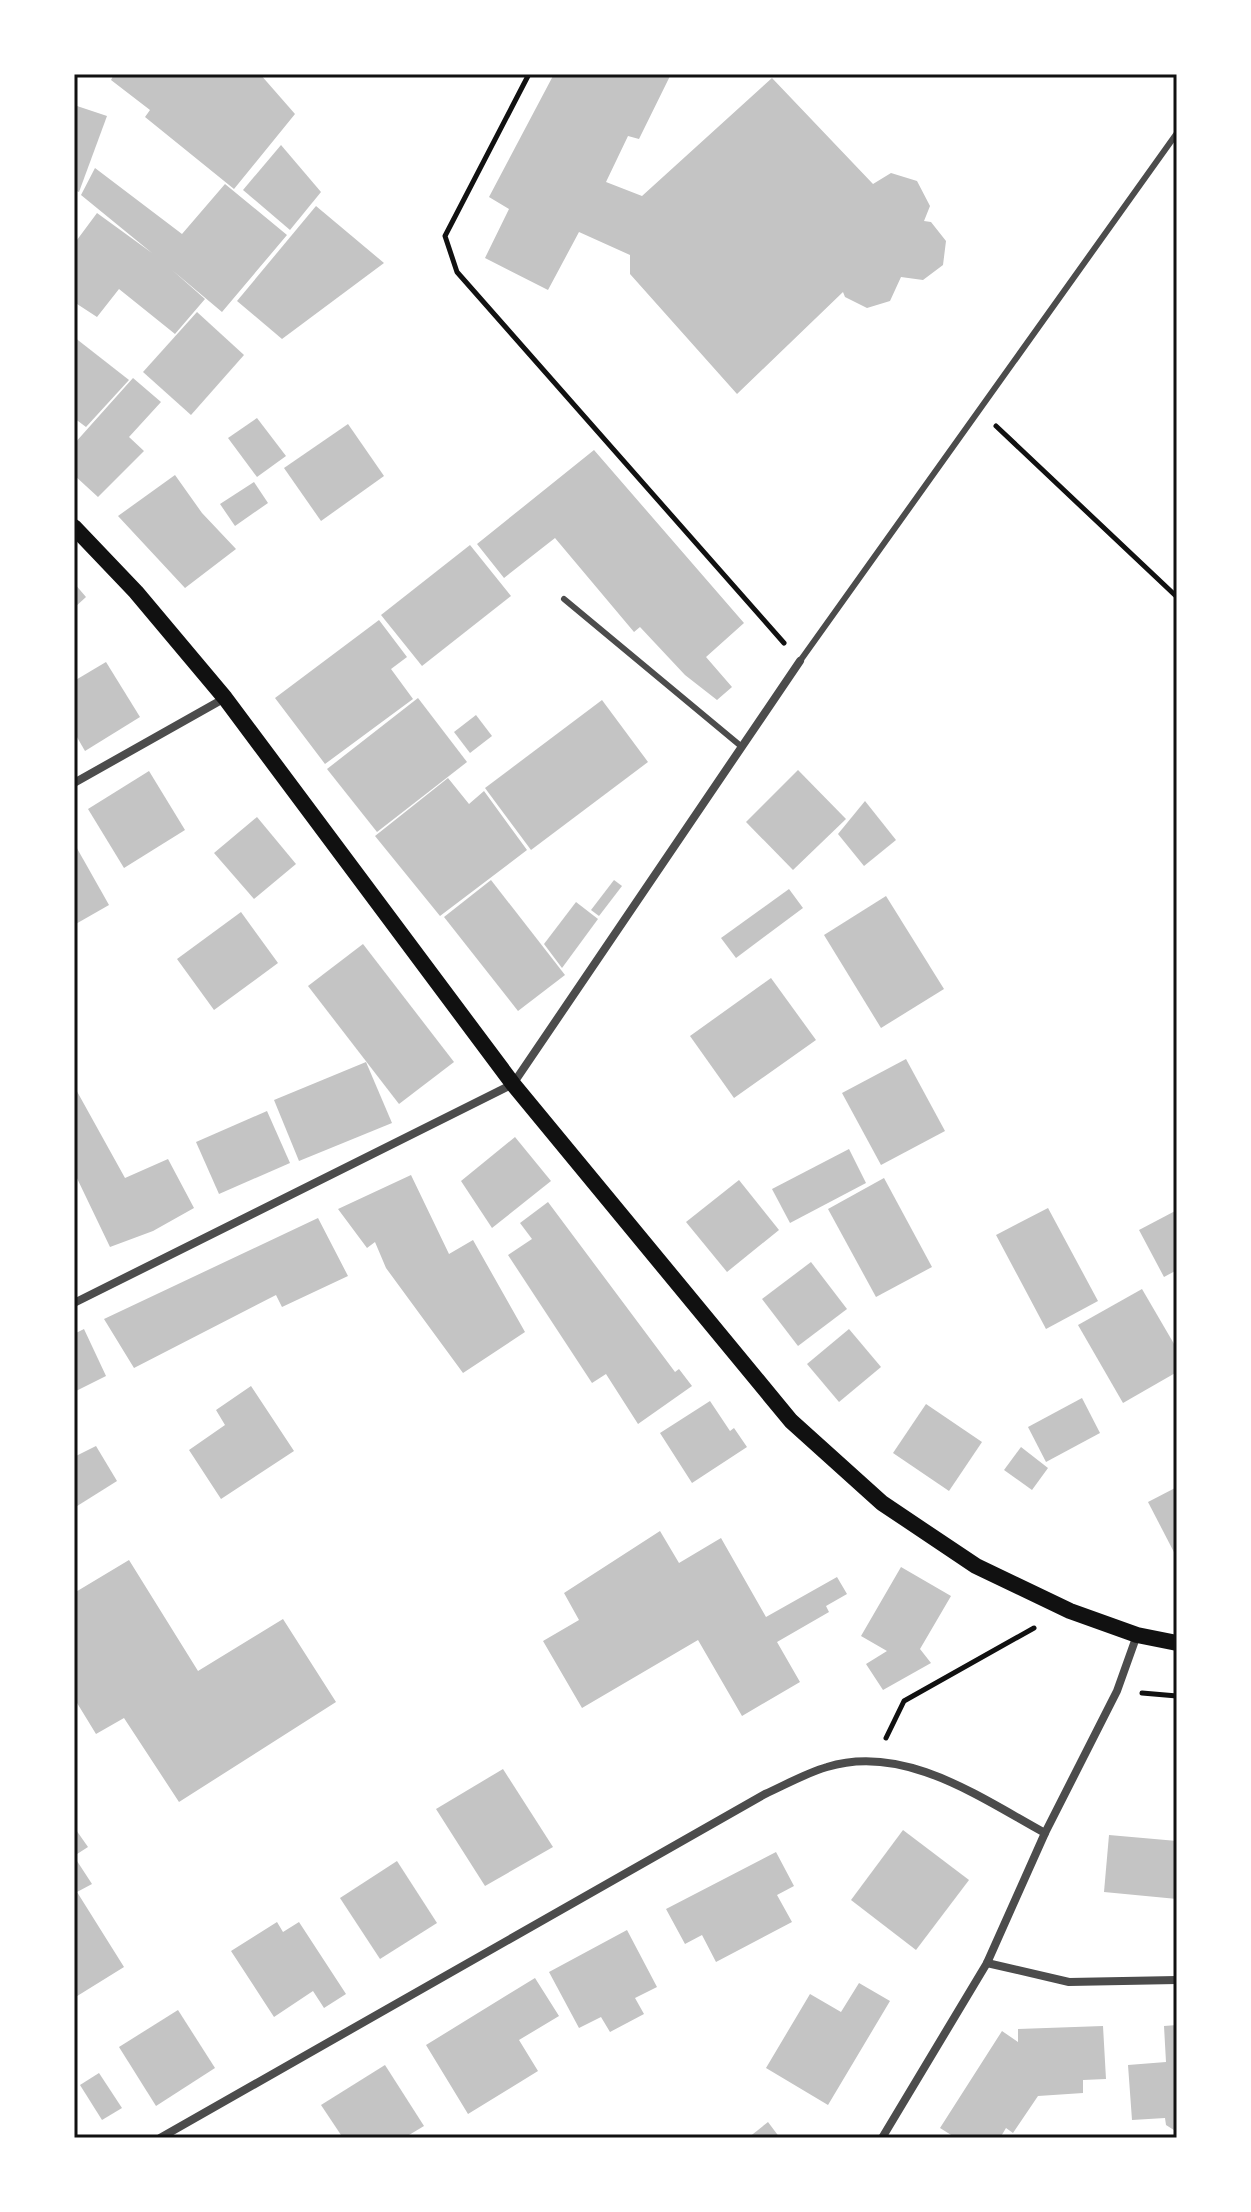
<svg xmlns="http://www.w3.org/2000/svg" width="1251" height="2212" font-family="'Work Sans',sans-serif">
  <style>
    .building { fill: #c4c4c4 }
    .lines { fill: none; stroke-linecap: round; stroke-linejoin: round }
    .path { stroke: #111; stroke-width: 5 }
    .service { stroke: #4c4c4c; stroke-width: 6 }
    .minor { stroke: #4c4c4c; stroke-width: 8 }
    .secondary { stroke: #111; stroke-width: 16 }
    .neatline { fill: none; stroke: #111; stroke-width: 3 }
  </style>
  <rect width="100%" height="100%" fill="#fff"/>
  <!-- building -->
  <g class="building">
    <polygon points="114,74 260,74 295,114 234,189 145,117 150,110 111,80"/>
    <polygon points="554,74 671,74 639,139 628,136 606,182 642,196 772,78 873,184 891,173 917,181 930,206 924,221 931,222 946,241 943,265 923,280 901,277 890,301 867,308 845,297 843,292 737,394 630,274 630,255 579,232 548,290 485,258 509,209 489,197"/>
    <polygon points="74,105 107,116 79,192 74,190"/>
    <polygon points="281,145 321,192 290,230 243,190"/>
    <polygon points="95,168 182,234 225,184 287,235 222,312 172,270 205,299 175,334 119,289 97,317 74,302 74,244 97,213 152,253 81,195"/>
    <polygon points="316,206 384,263 282,339 237,301"/>
    <polygon points="197,312 244,355 191,415 143,372"/>
    <polygon points="74,337 129,380 86,427 74,418"/>
    <polygon points="133,378 161,402 129,437 144,451 98,497 74,475 74,444"/>
    <polygon points="257,418 286,456 257,477 228,438"/>
    <polygon points="348,424 384,476 321,521 284,468"/>
    <polygon points="594,450 744,623 706,657 732,687 717,700 685,675 640,627 634,632 555,538 504,578 477,544"/>
    <polygon points="175,475 202,513 236,549 185,588 118,516"/>
    <polygon points="254,482 268,503 235,526 220,504"/>
    <polygon points="470,545 511,596 422,666 381,615"/>
    <polygon points="74,583 86,597 74,608"/>
    <polygon points="379,620 407,657 391,669 413,699 325,764 275,698"/>
    <polygon points="106,662 140,717 85,751 74,732 74,681"/>
    <polygon points="418,698 467,762 377,832 327,769"/>
    <polygon points="602,700 648,762 531,850 485,788"/>
    <polygon points="476,715 492,736 470,753 454,732"/>
    <polygon points="798,770 846,819 793,870 746,822"/>
    <polygon points="149,771 185,830 124,868 88,809"/>
    <polygon points="448,778 469,804 484,791 527,850 440,916 375,836"/>
    <polygon points="865,801 896,840 864,866 838,834"/>
    <polygon points="257,817 296,864 254,899 214,853"/>
    <polygon points="74,843 109,905 74,925"/>
    <polygon points="491,880 565,975 518,1011 444,917"/>
    <polygon points="614,880 622,886 599,916 591,910"/>
    <polygon points="789,889 803,908 736,958 721,938"/>
    <polygon points="886,896 944,989 881,1028 824,935"/>
    <polygon points="576,902 598,919 562,968 544,944"/>
    <polygon points="241,912 278,963 214,1010 177,959"/>
    <polygon points="363,944 454,1062 399,1104 308,986"/>
    <polygon points="771,978 816,1040 734,1098 690,1036"/>
    <polygon points="906,1059 945,1131 881,1165 842,1093"/>
    <polygon points="366,1062 392,1123 299,1161 274,1100"/>
    <polygon points="74,1086 125,1178 168,1159 194,1208 153,1231 110,1247 74,1172"/>
    <polygon points="267,1111 290,1163 219,1194 196,1142"/>
    <polygon points="515,1137 551,1181 492,1228 461,1181"/>
    <polygon points="849,1149 866,1183 790,1223 772,1189"/>
    <polygon points="411,1175 449,1254 473,1240 525,1332 463,1373 386,1268 375,1242 367,1248 338,1209"/>
    <polygon points="884,1178 932,1267 876,1297 828,1209"/>
    <polygon points="739,1180 779,1230 727,1272 686,1222"/>
    <polygon points="548,1202 675,1372 679,1369 692,1386 638,1424 606,1374 592,1383 508,1255 532,1239 520,1223"/>
    <polygon points="1048,1208 1098,1301 1046,1329 996,1235"/>
    <polygon points="1177,1210 1177,1270 1164,1277 1139,1230"/>
    <polygon points="318,1218 348,1276 282,1307 276,1295 134,1368 104,1319"/>
    <polygon points="811,1262 847,1309 798,1346 762,1299"/>
    <polygon points="1142,1289 1177,1349 1177,1372 1123,1403 1078,1325"/>
    <polygon points="84,1329 106,1376 74,1392 74,1334"/>
    <polygon points="849,1329 881,1367 839,1402 807,1364"/>
    <polygon points="251,1386 294,1451 221,1499 189,1450 225,1425 216,1410"/>
    <polygon points="1082,1398 1100,1433 1046,1462 1028,1427"/>
    <polygon points="710,1401 730,1431 734,1428 747,1447 692,1483 660,1433"/>
    <polygon points="926,1404 982,1442 949,1491 893,1453"/>
    <polygon points="96,1446 117,1481 74,1508 74,1457"/>
    <polygon points="1021,1447 1048,1468 1032,1490 1004,1470"/>
    <polygon points="1177,1487 1177,1558 1148,1502"/>
    <polygon points="660,1531 679,1563 721,1538 766,1617 837,1577 847,1594 826,1606 829,1612 777,1642 800,1682 742,1716 698,1640 582,1708 543,1641 579,1620 564,1593"/>
    <polygon points="129,1560 198,1671 283,1619 336,1702 179,1802 124,1718 96,1734 74,1698 74,1593"/>
    <polygon points="901,1567 951,1596 920,1649 931,1663 883,1690 866,1664 887,1651 861,1636"/>
    <polygon points="503,1769 553,1847 485,1886 436,1809"/>
    <polygon points="74,1827 88,1847 74,1856"/>
    <polygon points="903,1830 969,1880 916,1950 851,1900"/>
    <polygon points="1109,1835 1177,1841 1177,1899 1104,1892"/>
    <polygon points="776,1852 794,1886 777,1895 792,1922 716,1962 702,1935 685,1944 666,1909"/>
    <polygon points="77,1861 92,1884 77,1892 124,1967 74,1998 74,1863"/>
    <polygon points="397,1861 437,1923 380,1959 340,1898"/>
    <polygon points="277,1922 283,1932 299,1922 346,1994 324,2008 313,1991 274,2017 231,1951"/>
    <polygon points="627,1930 657,1987 635,1998 644,2014 610,2032 601,2017 579,2028 549,1972"/>
    <polygon points="535,1978 559,2016 519,2040 538,2071 468,2114 426,2045"/>
    <polygon points="859,1983 890,2001 828,2105 766,2068 810,1994 841,2012"/>
    <polygon points="178,2010 215,2068 156,2106 119,2047"/>
    <polygon points="1177,2025 1177,2132 1166,2125 1165,2118 1132,2120 1128,2065 1166,2062 1164,2026"/>
    <polygon points="1103,2026 1106,2079 1083,2080 1083,2093 1038,2096 1013,2133 1006,2128 1000,2138 956,2138 940,2128 1002,2031 1018,2042 1018,2029"/>
    <polygon points="385,2065 424,2126 404,2138 343,2138 321,2105"/>
    <polygon points="99,2073 122,2108 102,2120 80,2085"/>
    <polygon points="768,2122 780,2138 748,2138"/>
  </g>
  <g class="lines">
    <!-- path -->
    <g class="path">
      <polyline points="529,74 445,236 457,272 784,643"/>
      <polyline points="996,426 1177,597"/>
      <polyline points="1142,1693 1177,1696"/>
      <polyline points="886,1738 904,1701 1034,1628"/>
    </g>
    <!-- service -->
    <g class="service">
      <polyline points="564,599 742,747"/>
      <polyline points="800,661 1177,133"/>
    </g>
    <!-- minor -->
    <g class="minor">
      <polyline points="74,783 225,698"/>
      <polyline points="74,1303 513,1084 800,661"/>
      <polyline points="987,1963 1069,1982 1177,1980"/>
      <path d="M160,2138L765,1794C785,1785 806,1773 827,1767C904,1743 981,1798 1045,1833"/>
      <polyline points="882,2138 987,1963 1045,1833 1117,1691 1137,1635"/>
    </g>
    <!-- secondary -->
    <polyline class="secondary" points="74,527 136,592 225,698 513,1084 791,1421 882,1503 976,1566 1070,1611 1137,1635 1177,1643"/>
  </g>
  <!-- border -->
  <rect width="1251" height="2212" fill="none" stroke="#ffffff" stroke-width="152"/>
  <rect x="76" y="76" width="1099" height="2060" class="neatline"/>
</svg>
